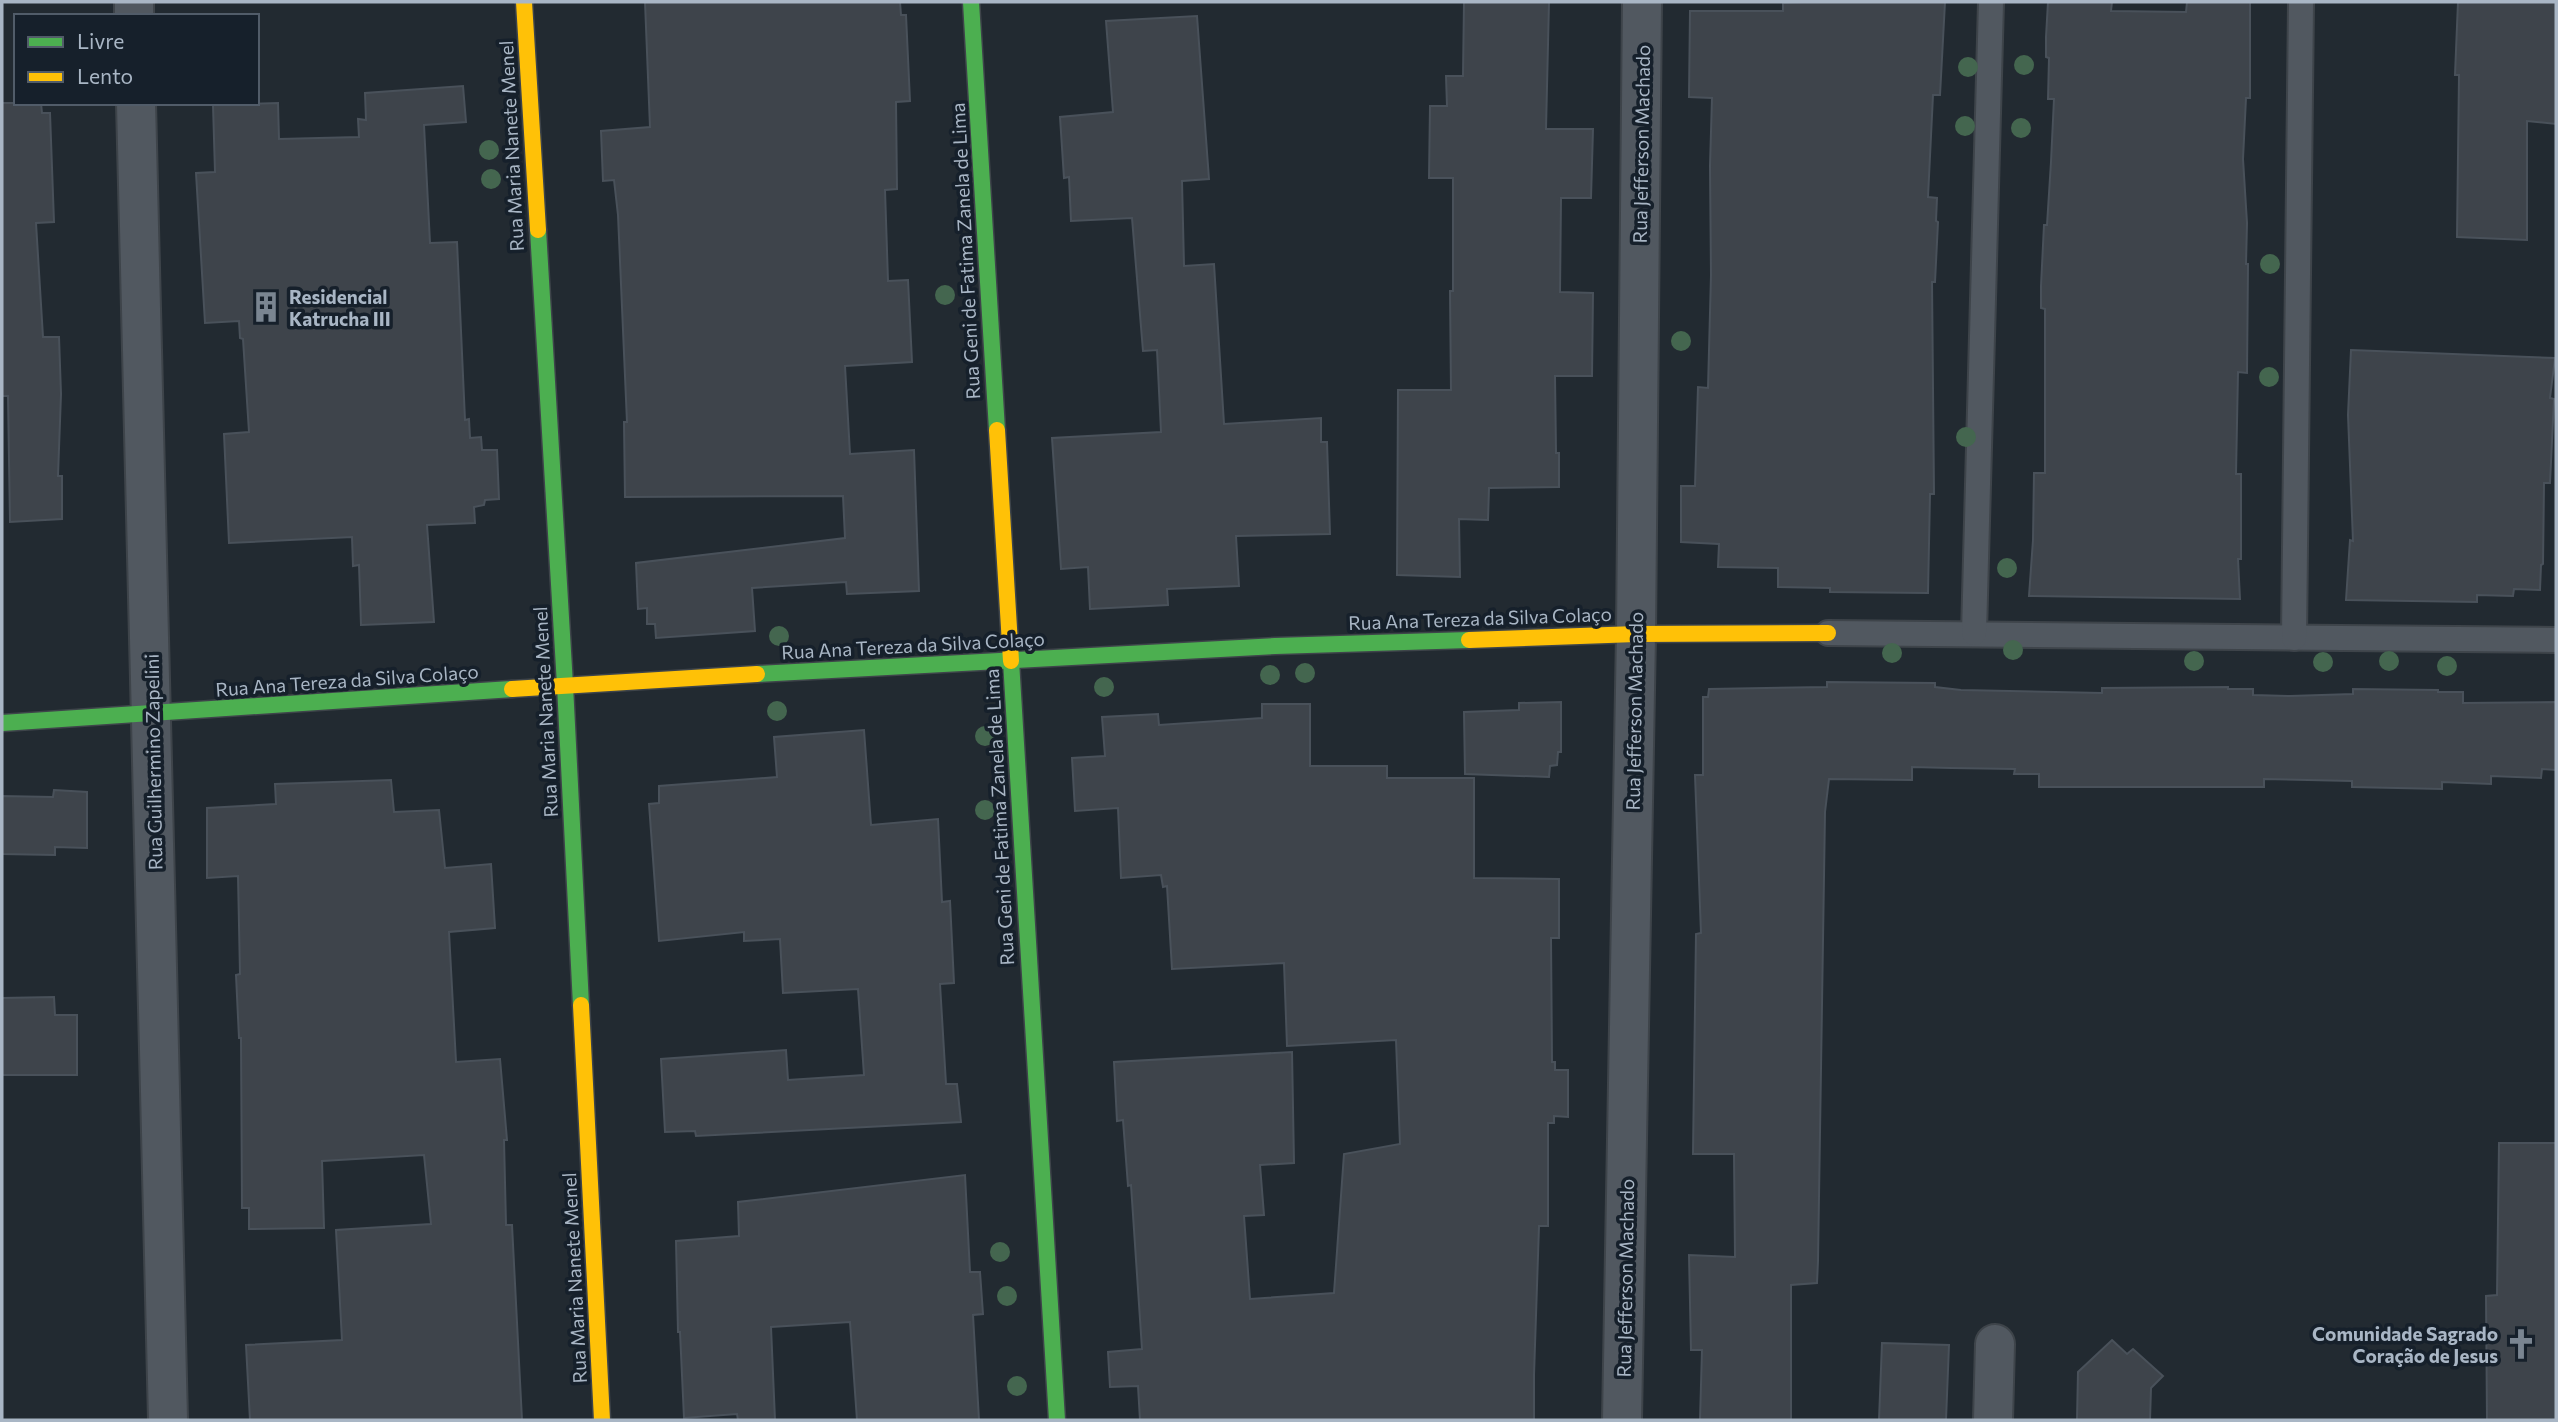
<svg xmlns="http://www.w3.org/2000/svg" width="2558" height="1422" font-family="Commissioner,sans-serif">
  <style>
    .building { fill: #3e444b; stroke: #49515a; stroke-width: 2 }
    .lines { fill: none; stroke-linecap: round; stroke-linejoin: round }
    .lane-casing { stroke: #3e444a; stroke-width: 28 }
    .street-casing { stroke: #3e444a; stroke-width: 42 }
    .fast-casing { stroke: #3e444a; stroke-width: 19 }
    .slow-casing { stroke: #3e444a; stroke-width: 19 }
    .lane { stroke: #515860; stroke-width: 24 }
    .street { stroke: #515860; stroke-width: 38 }
    .fast { stroke: #4caf50; stroke-width: 16 }
    .slow { stroke: #ffc107; stroke-width: 16 }
    .tree { fill: #44664f }
    .labels { text-anchor: middle; dominant-baseline: central; stroke-width: 7; stroke-linejoin: round; paint-order: stroke }
    .street-label { font-size: 19px; fill: #a9b6c5; stroke: #16202b }
    .poi-label { font-size: 19px; font-weight: bold; fill: #a9b6c5; stroke: #16202b; text-anchor: start }
  </style>
  <rect width="100%" height="100%" fill="#222a31"/>
  <!-- building -->
  <g class="building">
    <polygon points="645,2 900,2 901,15 906,15 910,101 896,102 897,189 885,190 888,281 908,280 912,362 845,366 850,454 914,450 919,591 847,594 846,582 752,588 755,631 656,638 655,624 647,624 647,608 638,609 636,563 845,538 843,496 625,497 624,422 627,422 618,215 614,180 603,181 601,131 650,127"/>
    <polygon points="1464,2 1549,2 1546,129 1593,129 1591,198 1561,198 1560,292 1593,293 1592,376 1555,376 1556,453 1559,453 1559,487 1489,488 1488,520 1459,519 1460,577 1397,575 1398,390 1451,390 1450,291 1453,291 1453,178 1429,178 1430,106 1447,106 1446,76 1463,76"/>
    <polygon points="1805,2 1945,2 1940,95 1933,95 1928,197 1937,198 1936,221 1938,222 1935,282 1932,282 1934,494 1930,494 1928,593 1830,592 1830,588 1778,587 1778,568 1718,567 1719,544 1681,542 1681,486 1695,486 1698,387 1708,388 1711,275 1710,166 1712,98 1689,97 1690,11 1783,11 1783,3"/>
    <polygon points="2048,2 2112,2 2111,11 2186,12 2187,2 2250,2 2250,98 2246,98 2243,159 2247,223 2246,264 2248,264 2247,373 2238,372 2236,474 2241,474 2241,559 2238,559 2240,599 2029,596 2033,540 2034,473 2045,473 2045,309 2041,308 2041,286 2044,225 2047,225 2051,162 2054,99 2048,99 2049,58 2046,57 2046,37"/>
    <polygon points="2458,2 2556,2 2556,124 2527,121 2527,240 2457,237 2459,75 2455,75"/>
    <polygon points="1197,16 1209,179 1182,181 1184,266 1214,264 1224,424 1321,418 1321,442 1327,442 1330,534 1236,536 1239,586 1167,589 1168,605 1090,609 1088,567 1061,569 1052,438 1161,432 1157,350 1143,351 1132,218 1071,221 1069,177 1064,178 1060,117 1113,112 1106,21"/>
    <polygon points="463,86 466,122 424,125 430,243 457,242 465,420 469,419 470,438 481,437 482,450 497,450 499,499 485,500 484,505 474,507 475,523 427,525 434,622 361,625 359,565 353,566 352,537 229,543 224,434 249,432 243,339 240,338 239,321 205,323 196,173 215,172 213,105 278,103 279,139 359,137 358,119 366,120 365,93"/>
    <polygon points="2,103 41,103 42,113 50,113 54,222 36,223 43,337 59,337 61,394 58,476 62,476 62,519 10,522 8,396 2,396"/>
    <polygon points="2351,350 2555,358 2550,398 2554,399 2550,483 2544,483 2543,564 2541,565 2540,590 2514,589 2513,596 2477,595 2477,602 2346,600 2350,540 2353,541 2348,415"/>
    <polygon points="1827,682 1935,683 1935,687 1961,690 2102,693 2102,688 2228,687 2228,689 2253,689 2253,695 2290,696 2353,694 2353,689 2438,690 2438,692 2463,692 2463,703 2556,702 2556,770 2542,769 2541,778 2491,776 2491,784 2442,782 2442,789 2352,787 2352,781 2264,779 2264,787 2039,787 2039,774 2014,774 2015,769 1951,768 1912,767 1912,780 1829,779 1825,812 1818,1261 1817,1283 1791,1285 1791,1420 1700,1420 1702,1350 1691,1350 1689,1255 1735,1257 1734,1154 1693,1154 1696,934 1701,933 1695,775 1703,775 1703,697 1708,697 1709,689 1827,687"/>
    <polygon points="1561,702 1561,752 1558,752 1557,765 1550,766 1549,777 1465,774 1464,712 1519,710 1519,703"/>
    <polygon points="1262,704 1310,704 1310,766 1387,766 1387,778 1474,778 1474,878 1559,879 1559,938 1551,938 1552,1062 1555,1062 1555,1070 1568,1070 1568,1117 1554,1116 1554,1123 1548,1123 1548,1226 1539,1226 1534,1375 1534,1420 1140,1420 1138,1386 1110,1387 1108,1352 1142,1349 1131,1185 1128,1186 1123,1120 1117,1121 1114,1062 1292,1052 1294,1163 1260,1165 1264,1215 1244,1216 1250,1299 1334,1293 1344,1154 1400,1144 1396,1040 1287,1046 1284,963 1172,969 1167,886 1163,887 1161,875 1121,878 1118,808 1075,811 1072,758 1105,756 1102,717 1158,714 1159,725 1262,718"/>
    <polygon points="864,730 871,825 938,819 942,902 950,901 954,983 940,984 946,1084 957,1084 961,1122 696,1136 695,1131 665,1132 661,1059 786,1050 788,1080 864,1075 858,989 783,993 780,939 744,941 744,932 659,941 649,804 659,803 659,786 777,777 774,737"/>
    <polygon points="391,780 394,812 439,810 445,868 491,864 495,928 449,932 456,1062 500,1059 507,1140 504,1140 506,1225 512,1225 522,1420 250,1420 246,1345 342,1340 336,1230 431,1224 424,1155 322,1161 324,1228 249,1229 249,1208 242,1208 241,1038 239,1038 236,975 240,974 238,876 207,878 207,808 276,804 275,784"/>
    <polygon points="54,790 87,792 87,848 55,847 55,855 2,854 2,796 53,797"/>
    <polygon points="54,997 55,1015 77,1015 77,1075 2,1075 2,998"/>
    <polygon points="2499,1143 2556,1143 2556,1420 2487,1420 2486,1296 2497,1295"/>
    <polygon points="965,1175 970,1272 980,1272 983,1314 973,1315 979,1420 857,1420 850,1322 771,1327 775,1420 738,1420 737,1414 684,1418 680,1332 678,1332 676,1241 739,1236 738,1202"/>
    <polygon points="2112,1340 2127,1354 2133,1349 2163,1376 2151,1388 2150,1420 2077,1420 2078,1372"/>
    <polygon points="1882,1343 1949,1345 1946,1420 1879,1420"/>
  </g>
  <g class="lines">
    <defs>
      <g id="lane">
        <polyline points="1828,633 2556,640"/>
        <polyline points="1974,633 1991,2"/>
        <polyline points="2294,638 2301,2"/>
      </g>
      <g id="street">
        <polyline points="134,2 134,16"/>
        <polyline points="136,103 168,1420"/>
        <polyline points="1622,1420 1636,634 1642,2"/>
        <polyline points="1993,1420 1995,1344"/>
      </g>
      <g id="fast">
        <polyline points="971,2 997,430"/>
        <polyline points="538,230 565,685 581,1005"/>
        <polyline points="1011,661 1057,1420"/>
        <polyline points="757,674 1275,646 1469,640"/>
        <polyline points="2,723 512,689"/>
      </g>
      <g id="slow">
        <polyline points="524,2 538,230"/>
        <polyline points="997,430 1011,661"/>
        <polyline points="1469,640 1636,634 1828,633"/>
        <polyline points="512,689 757,674"/>
        <polyline points="581,1005 602,1420"/>
      </g>
    </defs>
    <!-- lane casing -->
    <use href="#lane" class="lane-casing"/>
    <!-- street casing -->
    <use href="#street" class="street-casing"/>
    <!-- fast casing -->
    <use href="#fast" class="fast-casing"/>
    <!-- slow casing -->
    <use href="#slow" class="slow-casing"/>
    <!-- lane -->
    <use href="#lane" class="lane"/>
    <!-- street -->
    <use href="#street" class="street"/>
    <!-- fast -->
    <use href="#fast" class="fast"/>
    <!-- slow -->
    <use href="#slow" class="slow"/>
  </g>
  <!-- trees -->
  <g class="tree">
    <circle cx="2024" cy="65" r="10"/>
    <circle cx="1968" cy="67" r="10"/>
    <circle cx="1965" cy="126" r="10"/>
    <circle cx="2021" cy="128" r="10"/>
    <circle cx="489" cy="150" r="10"/>
    <circle cx="491" cy="179" r="10"/>
    <circle cx="2270" cy="264" r="10"/>
    <circle cx="945" cy="295" r="10"/>
    <circle cx="1681" cy="341" r="10"/>
    <circle cx="2269" cy="377" r="10"/>
    <circle cx="1966" cy="437" r="10"/>
    <circle cx="2007" cy="568" r="10"/>
    <circle cx="779" cy="636" r="10"/>
    <circle cx="2013" cy="650" r="10"/>
    <circle cx="1892" cy="653" r="10"/>
    <circle cx="2194" cy="661" r="10"/>
    <circle cx="2389" cy="661" r="10"/>
    <circle cx="2323" cy="662" r="10"/>
    <circle cx="2447" cy="666" r="10"/>
    <circle cx="1305" cy="673" r="10"/>
    <circle cx="1270" cy="675" r="10"/>
    <circle cx="1104" cy="687" r="10"/>
    <circle cx="777" cy="711" r="10"/>
    <circle cx="985" cy="736" r="10"/>
    <circle cx="985" cy="810" r="10"/>
    <circle cx="1000" cy="1252" r="10"/>
    <circle cx="1007" cy="1296" r="10"/>
    <circle cx="1017" cy="1386" r="10"/>
  </g>
  <!-- icons -->
  <defs>
    <symbol id="building-bare" viewBox="-9 -9 18 18"><path d="M-4-6H4V6H1V3H-1V6H-4ZM-2.5-4.3h1.7v1.8h-1.7ZM.8-4.3h1.7v1.8H.8ZM-2.5-1h1.7V.8h-1.7ZM.8-1h1.7V.8H.8Z" fill="#7a8591" stroke="#16202b" stroke-width="2.5" paint-order="stroke"/></symbol>
    <symbol id="church-bare" viewBox="-9 -9 18 18"><path d="M-1.2-6h2.4v3.5h3.3v2.4h-3.3V6h-2.4V-.1h-3.3v-2.4h3.3Z" fill="#7a8591" stroke="#16202b" stroke-width="2.5" paint-order="stroke"/></symbol>
  </defs>
  <g fill-rule="evenodd">
    <use href="#building-bare" x="244" y="285" width="44" height="44"/>
    <use href="#church-bare" x="2499" y="1322" width="44" height="44"/>
  </g>
  <g class="labels">
    <!-- street labels -->
    <g class="street-label">
      <text transform="translate(1641 144) rotate(-89)">Rua Jefferson Machado</text>
      <text transform="translate(511 146) rotate(-93)">Rua Maria Nanete Menel</text>
      <text transform="translate(965 251) rotate(-93)">Rua Geni de Fatima Zanela de Lima</text>
      <text transform="translate(1480 618) rotate(-2)">Rua Ana Tereza da Silva Colaço</text>
      <text transform="translate(913 645) rotate(-3)">Rua Ana Tereza da Silva Colaço</text>
      <text transform="translate(347 680) rotate(-4)">Rua Ana Tereza da Silva Colaço</text>
      <text transform="translate(1634 711) rotate(-89)">Rua Jefferson Machado</text>
      <text transform="translate(545 712) rotate(-93)">Rua Maria Nanete Menel</text>
      <text transform="translate(153 762) rotate(-91)">Rua Guilhermino Zapelini</text>
      <text transform="translate(999 817) rotate(-93)">Rua Geni de Fatima Zanela de Lima</text>
      <text transform="translate(574 1278) rotate(-93)">Rua Maria Nanete Menel</text>
      <text transform="translate(1625 1278) rotate(-89)">Rua Jefferson Machado</text>
    </g>
    <!-- poi labels -->
    <g class="poi-label">
      <text x="289" y="296">Residencial<tspan x="289" dy="22">Katrucha III</tspan></text>
      <text x="2498" y="1333" text-anchor="end">Comunidade Sagrado<tspan x="2498" dy="22">Coração de Jesus</tspan></text>
    </g>
  </g>
  <!-- border -->
  <rect width="2558" height="1422" fill="none" stroke="#a9b6c5" stroke-width="7"/>
  <!-- legend -->
  <rect x="14" y="14" width="245" height="91" fill="#16202b" stroke="#515c69" stroke-width="2"/>
  <rect x="28" y="37" width="35" height="10" fill="#4caf50" stroke="#515c69" stroke-width="2"/>
  <text x="77" y="49" font-size="21" fill="#a9b6c5">Livre</text>
  <rect x="28" y="72" width="35" height="10" fill="#ffc107" stroke="#515c69" stroke-width="2"/>
  <text x="77" y="84" font-size="21" fill="#a9b6c5">Lento</text>
</svg>
